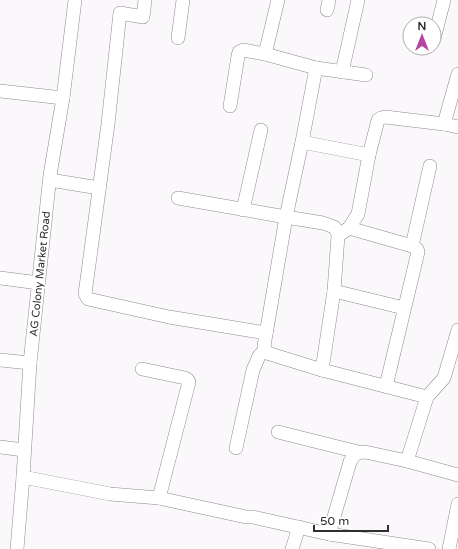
<svg xmlns="http://www.w3.org/2000/svg" width="458" height="549" font-family="'Varela Round',sans-serif">
  <style>
    .lines { fill: none; stroke-linecap: round; stroke-linejoin: round }
    .minor-casing { stroke: #8d8b8d; stroke-width: 14 }
    .minor { stroke: #fff; stroke-width: 13 }
    .labels { text-anchor: middle; dominant-baseline: central; stroke-width: 3.5; stroke-linejoin: round; paint-order: stroke }
    .street-label { font-size: 11px; fill: #2f2e2f; stroke: #fff }
  </style>
  <rect width="100%" height="100%" fill="#fbf8fb"/>
  <g class="lines">
    <defs>
      <g id="minor">
        <polyline points="145,0 143,17 120,13 108,124 85,294 88,299 169,317 266,333"/>
        <polyline points="327,10 329,0"/>
        <polyline points="178,38 183,0"/>
        <polyline points="434,39 444,0"/>
        <polyline points="265,54 278,0"/>
        <polyline points="316,68 302,142 286,217 264,346 267,353 322,370"/>
        <polyline points="342,72 358,0"/>
        <polyline points="0,91 63,98"/>
        <polyline points="230,106 238,56 239,52 243,50 265,54 316,68 366,75"/>
        <polyline points="444,124 458,74"/>
        <polyline points="302,142 369,155"/>
        <polyline points="50,180 99,188"/>
        <polyline points="178,198 286,217 323,223 334,227 337,231 338,236 334,291 322,370 427,397"/>
        <polyline points="243,210 261,130"/>
        <polyline points="349,228 412,246 417,249 418,252 386,386"/>
        <polyline points="342,233 349,228 358,214 369,155 378,120 381,118 385,117 444,124 458,127"/>
        <polyline points="412,246 430,166"/>
        <polyline points="0,278 39,283"/>
        <polyline points="334,291 404,308"/>
        <polyline points="458,330 444,378 427,397 407,461 458,475"/>
        <polyline points="0,360 30,363"/>
        <polyline points="142,369 185,378 187,379 189,382 159,498"/>
        <polyline points="278,432 358,452"/>
        <polyline points="0,447 24,450"/>
        <polyline points="236,448 253,370 259,356 265,350"/>
        <polyline points="23,477 110,494 159,498 246,517 253,517 329,534 429,549"/>
        <path d="M329,534L350,462C354,454 357,452 365,452L407,461"/>
        <polyline points="17,549 23,477 30,363 50,175 63,98 75,0"/>
        <polyline points="292,549 299,527"/>
        <polyline points="449,549 458,504"/>
      </g>
    </defs>
    <!-- minor casing -->
    <use href="#minor" class="minor-casing"/>
    <!-- minor -->
    <use href="#minor" class="minor"/>
  </g>
  <g class="labels">
    <!-- street labels -->
    <g class="street-label">
      <text transform="translate(40 274) rotate(-84)">AG Colony Market Road</text>
    </g>
  </g>
  <!-- north arrow -->
  <g transform="translate(422 36)"><circle r="19" fill="#ffffff" stroke="#acabac"/>
  <path d="M0-3L7 15L0 10L-7 15Z" fill="#b644a0"/>
  <text y="-6" font-size="11" font-weight="bold" text-anchor="middle" fill="#2f2e2f">N</text>
  </g>
  <!-- scale -->
  <path d="M314 525v6h74v-6" fill="none" stroke="#2f2e2f" stroke-width="2"/>
  <text x="320" y="525" font-size="12" fill="#2f2e2f" stroke="#ffffff" stroke-width="3" paint-order="stroke">50 m</text>
</svg>
